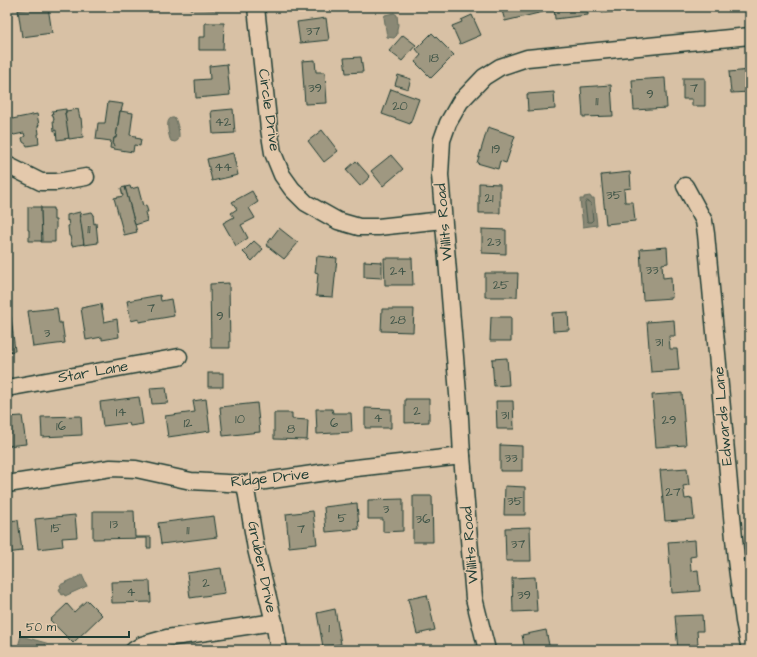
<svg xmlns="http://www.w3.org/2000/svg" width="757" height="657" font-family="'Architects Daughter',sans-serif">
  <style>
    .water { fill: #8a8875; stroke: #5f6a5b }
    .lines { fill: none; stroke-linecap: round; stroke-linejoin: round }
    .shore { stroke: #4a5b4e; stroke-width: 1 }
    .building { fill: #9f9881; stroke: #1f3d34 }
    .minor-casing { stroke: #1f3d34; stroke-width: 19 }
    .minor { stroke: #e4c9ac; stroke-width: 16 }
    .labels { text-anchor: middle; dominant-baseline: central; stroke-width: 3; stroke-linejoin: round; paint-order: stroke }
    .number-label { font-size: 13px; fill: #3f5447 }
    .street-label { font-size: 15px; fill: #1f3d34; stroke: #e4c9ac }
  </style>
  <rect width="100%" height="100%" fill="#d8c1a5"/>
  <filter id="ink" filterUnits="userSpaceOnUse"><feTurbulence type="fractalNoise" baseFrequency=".025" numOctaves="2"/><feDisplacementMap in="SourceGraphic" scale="8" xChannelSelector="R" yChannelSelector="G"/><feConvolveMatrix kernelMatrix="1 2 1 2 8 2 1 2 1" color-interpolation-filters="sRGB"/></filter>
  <g filter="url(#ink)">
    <!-- water -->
    <g class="water">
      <polygon points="394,13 397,15 398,25 397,29 397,35 394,38 387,37 384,17 385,15"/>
      <path d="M172,118H175C177,122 181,136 178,140C178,141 176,141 175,142L171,141C169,138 166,123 169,120C169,119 171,118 172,118Z"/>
      <polygon points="590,196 591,198 594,198 597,225 583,227 580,199 584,199 584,197"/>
      <polygon points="82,575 87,586 65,596 64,594 62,595 59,589 61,588 60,585"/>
      <polygon points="21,636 46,643 44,650 17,650"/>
    </g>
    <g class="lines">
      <!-- shore -->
      <polygon class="shore" points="587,201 591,203 593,220 591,222 588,222 587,220 585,204"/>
    </g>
    <!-- building -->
    <g class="building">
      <polygon points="38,7 48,7 52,33 22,37 18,10"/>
      <polygon points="190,7 219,7 219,10 190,9"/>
      <polygon points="501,7 541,7 543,12 505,21"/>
      <polygon points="554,7 588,7 588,15 555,19"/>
      <polygon points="601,7 639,7 639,10 602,13"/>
      <rect x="649" y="7" width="33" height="1"/>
      <polygon points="472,15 481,35 460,44 452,26 462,22 461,20"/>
      <polygon points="326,18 329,40 300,43 297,22"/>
      <polygon points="205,23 224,23 223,50 199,50 199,37 205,37"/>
      <polygon points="432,33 454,55 431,78 415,62 421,55 416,49"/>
      <polygon points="403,35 416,45 402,61 389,51"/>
      <polygon points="361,57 363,72 346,73 344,58"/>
      <polygon points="315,60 316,72 325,72 327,103 305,104 302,61"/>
      <polygon points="227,64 230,95 196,98 195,80 210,79 209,66"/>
      <polygon points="750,70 750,92 731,93 729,72"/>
      <polygon points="398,75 411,79 408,89 395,85"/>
      <polygon points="665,78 667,108 634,110 632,80"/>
      <polygon points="683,78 705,78 705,106 692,106 692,99 683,99"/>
      <polygon points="611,85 613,116 583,117 581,87"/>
      <polygon points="391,89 419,99 410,124 382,114"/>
      <polygon points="554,92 555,109 528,111 527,94"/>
      <polygon points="108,102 123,104 121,111 120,111 116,138 114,138 113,145 115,145 114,149 110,148 111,141 96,139 98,123 105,123"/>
      <polygon points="66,109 66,113 65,113 70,138 57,140 56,130 54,131 53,120 54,120 53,115 52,115 52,114 53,114 52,111"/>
      <polygon points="78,109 80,118 81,118 83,137 69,139 65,113 66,113 66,111"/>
      <polygon points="233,109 235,133 213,134 211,111"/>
      <polygon points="120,111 133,113 130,135 136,136 135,138 141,139 140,146 134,145 133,152 114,149 115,145 113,145 114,138 116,138"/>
      <polygon points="37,114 39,125 38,126 39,134 38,134 39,144 27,146 26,144 23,142 22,138 25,136 24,133 14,135 13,134 7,135 7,120"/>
      <polygon points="488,127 515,136 506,163 500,161 498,169 477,163"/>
      <polygon points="322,130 338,151 324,162 308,141"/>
      <polygon points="233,153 238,175 212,181 207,159"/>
      <polygon points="391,155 403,169 383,186 371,171"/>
      <polygon points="356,161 370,177 360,186 346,170"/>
      <polygon points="630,172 631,188 624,189 625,202 633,202 635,221 606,224 601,175"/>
      <polygon points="479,183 500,184 500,213 479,213"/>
      <polygon points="130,186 131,189 138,187 143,206 146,205 148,212 145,212 147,221 135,225 125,187"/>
      <polygon points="125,187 137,232 124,235 114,198 123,196 121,188"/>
      <polygon points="252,191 258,202 249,208 255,218 241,225 248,238 236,246 223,223 234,217 231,213 237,209 232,202"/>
      <polygon points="28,207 41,207 42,241 29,241 29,230 28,230"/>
      <polygon points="41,208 53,208 53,210 54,210 54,220 56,220 56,230 55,230 55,242 41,242 41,241 42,241"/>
      <polygon points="80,212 84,244 72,246 70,236 69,236 68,226 69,226 68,220 67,221 67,215"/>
      <polygon points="92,212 94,215 93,215 94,224 96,223 98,243 84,245 83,244 84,244 80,217 81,217 80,214"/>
      <polygon points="279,228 298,243 284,259 266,245"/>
      <polygon points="482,229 506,230 506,254 482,253"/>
      <polygon points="254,241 263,249 252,261 243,252"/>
      <polygon points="667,247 668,263 662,264 663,278 671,277 672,298 643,300 640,249"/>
      <polygon points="317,256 337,258 333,297 316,296 318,273 315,272"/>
      <polygon points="384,258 412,258 413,285 385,285"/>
      <polygon points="364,261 382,262 382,278 364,277"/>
      <polygon points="485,273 518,273 517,297 485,297"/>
      <polygon points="229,283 230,348 211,348 210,284"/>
      <polygon points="160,295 161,301 171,299 174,316 139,322 139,319 131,321 127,301"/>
      <polygon points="101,304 104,322 117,319 119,337 102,340 102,337 86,340 81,308"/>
      <polygon points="57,308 59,323 62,323 65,343 33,347 28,311"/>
      <polygon points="382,309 414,309 413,332 381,331"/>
      <polygon points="568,312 569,330 553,331 552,313"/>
      <polygon points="7,317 11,317 15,351 7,352"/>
      <polygon points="491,317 511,317 511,341 490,341"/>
      <polygon points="674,320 675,336 669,336 670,349 677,349 679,370 651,372 647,322"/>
      <polygon points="507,358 509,385 494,386 492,359"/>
      <rect x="208" y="373" width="15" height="14"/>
      <polygon points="166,387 168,403 152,404 150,388"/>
      <polygon points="682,393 686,445 656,447 652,395"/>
      <polygon points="139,397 143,424 130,426 129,423 103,426 100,402"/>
      <polygon points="206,399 210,431 168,437 165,416 195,412 193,401"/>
      <polygon points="405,399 429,399 429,422 405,423"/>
      <polygon points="496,401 513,401 514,429 497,429"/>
      <polygon points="257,403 260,432 223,436 220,407"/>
      <polygon points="365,408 391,409 391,428 365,428"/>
      <polygon points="316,409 332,409 333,413 351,413 352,432 317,434"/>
      <polygon points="274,413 292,413 292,419 308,420 307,440 274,439"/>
      <polygon points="22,416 26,444 7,446 7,417"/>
      <polygon points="81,416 82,435 42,437 41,417"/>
      <polygon points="500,445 522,446 522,471 500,471"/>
      <polygon points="687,468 689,485 683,486 685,499 692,498 694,519 665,521 660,470"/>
      <polygon points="505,486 525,487 525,515 504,515"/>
      <polygon points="413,496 432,496 433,542 413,542"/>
      <polygon points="403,499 403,531 383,532 383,519 368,519 368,500"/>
      <polygon points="357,503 359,529 326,532 324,507"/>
      <polygon points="93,511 134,511 135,537 151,537 151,548 147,548 147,538 93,539"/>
      <polygon points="313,511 317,544 289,547 286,514"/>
      <polygon points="75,515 77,537 62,538 63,546 38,549 35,519"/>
      <polygon points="214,516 217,537 161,544 158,523"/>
      <polygon points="18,520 22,551 7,553 7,521"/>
      <polygon points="530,527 531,561 506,561 505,528"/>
      <polygon points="695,540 696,556 690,557 691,571 698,570 700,591 672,593 668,542"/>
      <polygon points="221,568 225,593 190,598 187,573"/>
      <polygon points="535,577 537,611 513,612 512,578"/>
      <polygon points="150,581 151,602 112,603 111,582"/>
      <polygon points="427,595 435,630 417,634 408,599"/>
      <polygon points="87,600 102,615 73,643 50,620 67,604 74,612"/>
      <polygon points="335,609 341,644 323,647 317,613"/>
      <polygon points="702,615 703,631 697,631 698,645 707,645 707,650 678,650 675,616"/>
      <polygon points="546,630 550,650 525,650 522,635"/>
    </g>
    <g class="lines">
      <defs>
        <g id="minor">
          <polyline points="256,7 269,129 273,153 282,175 292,189 306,203 338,221 359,227 378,227 443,220"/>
          <polyline points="7,165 41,182 57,182 86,177"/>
          <polyline points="685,186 704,221 706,234 736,560 744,621 750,650"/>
          <polyline points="7,388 179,357"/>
          <polyline points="7,484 111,468 136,469 191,481 245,484 347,469 462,456"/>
          <polyline points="245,484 256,549 274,622 279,650"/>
          <polyline points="134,650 142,645 167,638 274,622"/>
          <polyline points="487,650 474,598 462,456 460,418 440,175 442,140 448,123 460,102 484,77 500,67 527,58 750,36"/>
        </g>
      </defs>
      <!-- minor casing -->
      <use href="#minor" class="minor-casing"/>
      <!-- minor -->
      <use href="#minor" class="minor"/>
    </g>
  </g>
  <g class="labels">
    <!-- number labels -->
    <g class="number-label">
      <text x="313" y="31">37</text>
      <text x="434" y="58">18</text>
      <text x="315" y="88">39</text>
      <text x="694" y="88">7</text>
      <text x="650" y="94">9</text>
      <text x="597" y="101">11</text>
      <text x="400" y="106">20</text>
      <text x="223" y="122">42</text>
      <text x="496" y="149">19</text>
      <text x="223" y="167">44</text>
      <text x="614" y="195">35</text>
      <text x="489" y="198">21</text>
      <text x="89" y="229">11</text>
      <text x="494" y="242">23</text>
      <text x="652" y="270">33</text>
      <text x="398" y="271">24</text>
      <text x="501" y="285">25</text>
      <text x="151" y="308">7</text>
      <text x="220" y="316">9</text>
      <text x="398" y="320">28</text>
      <text x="47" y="333">3</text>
      <text x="659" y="342">31</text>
      <text x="417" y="411">2</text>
      <text x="121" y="412">14</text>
      <text x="505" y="415">31</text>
      <text x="378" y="418">4</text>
      <text x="240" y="419">10</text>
      <text x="669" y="420">29</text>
      <text x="188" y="423">12</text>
      <text x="334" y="423">6</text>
      <text x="61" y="426">16</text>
      <text x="291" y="429">8</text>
      <text x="511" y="458">33</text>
      <text x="673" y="492">27</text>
      <text x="515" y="501">35</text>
      <text x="386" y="509">3</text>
      <text x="342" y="518">5</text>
      <text x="423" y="519">36</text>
      <text x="114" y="524">13</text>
      <text x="56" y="528">15</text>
      <text x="301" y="529">7</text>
      <text x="188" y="530">11</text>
      <text x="518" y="544">37</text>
      <text x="206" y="583">2</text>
      <text x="131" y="592">4</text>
      <text x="524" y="595">39</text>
      <text x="329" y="628">1</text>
    </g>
    <!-- street labels -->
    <g class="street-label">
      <text transform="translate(269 110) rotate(82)">Circle Drive</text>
      <text transform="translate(444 222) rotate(-95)">Willits Road</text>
      <text transform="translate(93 372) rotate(-10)">Star Lane</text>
      <text transform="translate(723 416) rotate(-95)">Edwards Lane</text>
      <text transform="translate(270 478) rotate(-6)">Ridge Drive</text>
      <text transform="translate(470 545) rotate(-95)">Willits Road</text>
      <text transform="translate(262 567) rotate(78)">Gruber Drive</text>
    </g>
  </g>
  <!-- margin -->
  <rect width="757" height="657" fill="none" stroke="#e4c9ac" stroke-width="24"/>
  <rect x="12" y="12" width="733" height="633" fill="none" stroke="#1f3d34" stroke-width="1.5" filter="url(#ink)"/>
  <!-- scale -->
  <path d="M20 631v6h109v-6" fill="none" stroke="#1f3d34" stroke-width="2"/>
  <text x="26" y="631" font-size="12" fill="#1f3d34" stroke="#e4c9ac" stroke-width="3" paint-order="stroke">50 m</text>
</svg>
